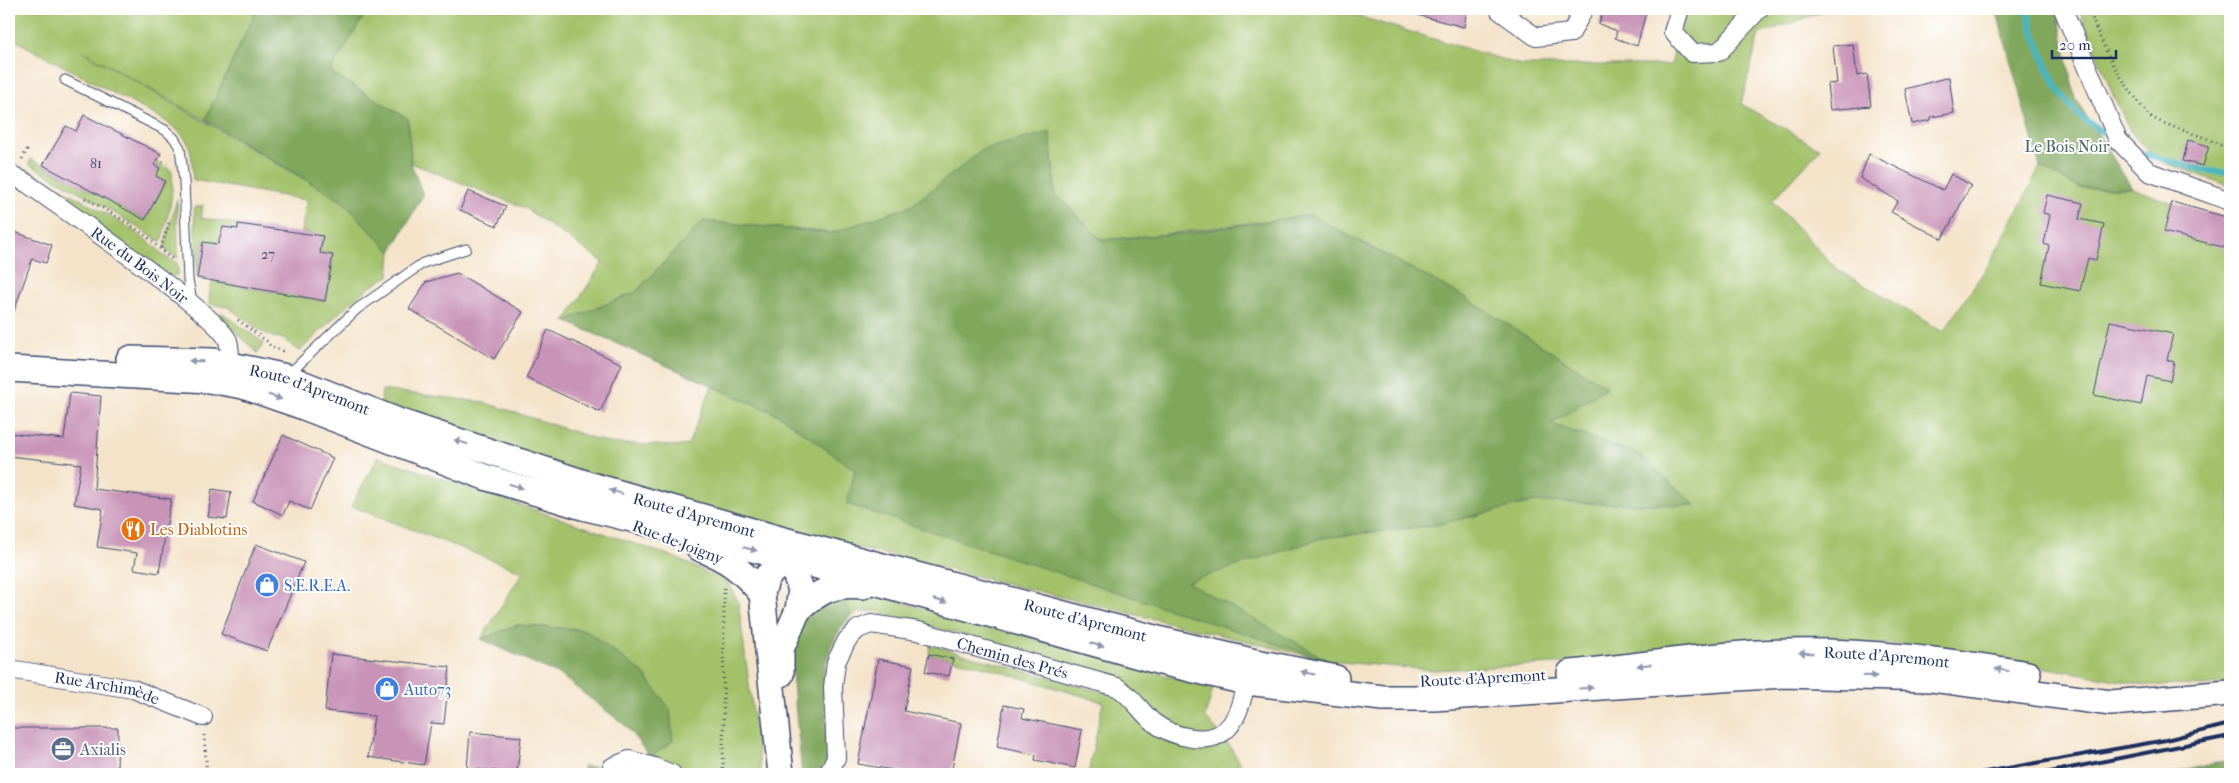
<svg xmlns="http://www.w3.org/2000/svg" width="2239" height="783" font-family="'IM FELL French Canon',serif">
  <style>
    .green { fill: #a2c169; stroke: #5e7864 }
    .forest { fill: #81a75d; stroke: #4e6b5e }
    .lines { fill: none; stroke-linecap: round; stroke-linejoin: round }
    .stream { stroke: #47b6bf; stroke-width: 6 }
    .building { fill: #c893b7 }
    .service-casing { stroke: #3c4a6e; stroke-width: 11 }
    .minor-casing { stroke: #3c4a6e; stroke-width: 20 }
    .secondary-casing { stroke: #3c4a6e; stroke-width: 28 }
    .path { stroke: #3c4a6e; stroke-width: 3; stroke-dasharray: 1 4; stroke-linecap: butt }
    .service { stroke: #fff; stroke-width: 9 }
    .minor { stroke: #fff; stroke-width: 18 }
    .secondary { stroke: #fff; stroke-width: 25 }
    .rail { stroke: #1b2f5e; stroke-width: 4 }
    .oneway { fill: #8d97ae }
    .labels { text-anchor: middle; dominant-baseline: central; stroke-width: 4; stroke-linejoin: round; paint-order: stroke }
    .number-label { font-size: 14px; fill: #464874 }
    .park-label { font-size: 16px; fill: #4a6262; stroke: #fff }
    .street-label { font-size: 16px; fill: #1b2f5e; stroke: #fff }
    .food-label { font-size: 16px; fill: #c56008; stroke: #fff; text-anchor: start }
    .shop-label { font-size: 16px; fill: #366cbe; stroke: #fff; text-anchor: start }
    .service-label { font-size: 16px; fill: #4e5e75; stroke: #fff; text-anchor: start }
  </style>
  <rect width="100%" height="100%" fill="#fff"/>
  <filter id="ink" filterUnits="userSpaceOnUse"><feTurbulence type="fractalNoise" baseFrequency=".02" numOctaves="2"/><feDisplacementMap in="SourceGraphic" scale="10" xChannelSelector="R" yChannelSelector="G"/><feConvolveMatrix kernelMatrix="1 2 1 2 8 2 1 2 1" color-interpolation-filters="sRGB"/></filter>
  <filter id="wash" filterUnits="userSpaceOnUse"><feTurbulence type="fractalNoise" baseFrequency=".0096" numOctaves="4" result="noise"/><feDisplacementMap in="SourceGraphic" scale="20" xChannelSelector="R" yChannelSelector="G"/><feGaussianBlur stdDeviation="1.12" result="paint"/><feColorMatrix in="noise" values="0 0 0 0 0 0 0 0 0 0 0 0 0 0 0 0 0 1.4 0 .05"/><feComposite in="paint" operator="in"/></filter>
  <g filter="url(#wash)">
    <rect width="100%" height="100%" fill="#f4e3c9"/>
    <!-- green -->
    <g class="green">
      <path d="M9,9H257L205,120L81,50L342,201L391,252L389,276C357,291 327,326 300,351L281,338L273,337L261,331L228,307L210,304L209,297L212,281L325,301L333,255L320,253L323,236L302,232L306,200L193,180C191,146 193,141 164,120L9,37Z"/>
      <polygon points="368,9 1334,9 1521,65 1671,65 1685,9 1831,9 1759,34 1741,104 1820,149 1772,201 1837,269 1943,332 1991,261 2040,167 2080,188 2132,188 2230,225 2230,681 2207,686 2145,685 1917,645 1762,641 1575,663 1433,670 1329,661 750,522 554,464 381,404 382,390 483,402 608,443 679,446 688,445 712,386 779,415 855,470 848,503 1325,659 1186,582 1322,538 1435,525 1532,502 1694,505 1640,455 1551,424 1606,387 1461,295 1310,215 1168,234 1102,240 1055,193 1051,145 984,149 911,206 832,233 703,221 636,292 565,321 603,262 525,208 411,163 408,119 329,72"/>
      <polygon points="2079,9 2230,9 2230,186 2160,161 2132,135 2113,95"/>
      <path d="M31,159L145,220L165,182L156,176L160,168L155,165L157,162L172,171C174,196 168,218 161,242L92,199L29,164Z"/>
      <polygon points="27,169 124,224 157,248 161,254 177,263 178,273 177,275 171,276 160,270 24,174"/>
      <polygon points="177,199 178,258 166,251 164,247"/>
      <polygon points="203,205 201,218 238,224 238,229 223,227 218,244 203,242 197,278 194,208"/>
      <polygon points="222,313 264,343 258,353 218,315"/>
      <polygon points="378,457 671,556 728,582 738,601 761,774 705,774 650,757 673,741 643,673 585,630 518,625 481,639 523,572 351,506"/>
      <polygon points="865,594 886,598 1213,688 1205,717 1227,742 1247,774 1088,774 1103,702 978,665 929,654 930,645 1106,693 1111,675 875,611 860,612 851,616 845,595"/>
    </g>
    <!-- forest -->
    <g class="forest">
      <polygon points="257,9 368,9 330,72 408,119 411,163 423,195 391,252 342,201 205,120"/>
      <polygon points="1996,9 2057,9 2075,98 2132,188 2080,188 2040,167"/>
      <polygon points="1050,132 1055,193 1102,240 1187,233 1310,215 1461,295 1607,387 1551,424 1640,455 1695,505 1532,502 1435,525 1322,538 1187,582 1329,661 847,504 855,470 779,415 565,321 636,292 703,221 832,233 911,206 984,149"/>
      <path d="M845,595L851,616C807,664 825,719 842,774H802L790,654L803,615Z"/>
      <polygon points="518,625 585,630 643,673 670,709 673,741 650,757 626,726 560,675 481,639"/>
      <polygon points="2230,760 2230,774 2170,774"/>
      <polygon points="583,766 652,772 660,774 583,774"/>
    </g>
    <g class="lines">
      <!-- stream -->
      <g class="stream">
        <path d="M2026,9C2039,44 2049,86 2077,113C2084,120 2093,125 2102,132"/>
        <polyline points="2145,154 2207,171 2230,172"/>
      </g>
    </g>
    <g id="blocks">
      <!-- building -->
      <g class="building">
        <polygon points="1417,9 1467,9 1464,27 1417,15"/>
        <polygon points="1603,9 1647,9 1637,46 1615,38 1617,31 1599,24"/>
        <polygon points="1853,44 1857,76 1867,74 1871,106 1830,110 1827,84 1837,83 1833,46"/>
        <polygon points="1949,77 1954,113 1931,117 1931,120 1912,124 1905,89"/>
        <polygon points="84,115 161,154 154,165 160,168 156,176 165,181 145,220 43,165 66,126 76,131"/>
        <polygon points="2188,140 2209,146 2203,166 2183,161"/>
        <polygon points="1869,154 1943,190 1951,174 1971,185 1942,239 1891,212 1898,201 1860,178"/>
        <polygon points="468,191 506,206 497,226 460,210"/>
        <polygon points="2047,195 2083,203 2079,219 2104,224 2096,260 2088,258 2080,291 2041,283 2049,246 2044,244 2050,215 2043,213"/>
        <polygon points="2172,202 2230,218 2230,249 2164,232"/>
        <polygon points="238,224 323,236 320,253 333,255 325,301 197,278 203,242 218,244 223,227 238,229"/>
        <polygon points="9,230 52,245 46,263 32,259 11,320 9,320"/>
        <polygon points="457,273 523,312 494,359 409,309 426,282"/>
        <polygon points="2110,321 2173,334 2167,360 2174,362 2170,381 2147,376 2141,405 2094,395"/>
        <polygon points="548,330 622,364 600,412 526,378"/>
        <polygon points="70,393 101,396 94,489 171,499 159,573 134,569 137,553 97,547 103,509 74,504 81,464 9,456 9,433 64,439"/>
        <polygon points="283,435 333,458 310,510 289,501 283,515 253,501"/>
        <polygon points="212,489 231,492 227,519 208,517"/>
        <polygon points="256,544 304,562 267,651 221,634"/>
        <polygon points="331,654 450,667 444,724 431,723 424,765 368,757 374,716 325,711"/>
        <polygon points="929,654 953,659 949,676 925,672"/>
        <polygon points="878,659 913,666 904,711 961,723 951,774 904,774 905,772 858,764"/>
        <polygon points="1004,705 1024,709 1022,718 1082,730 1075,768 1035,760 1036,755 997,747"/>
        <polygon points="9,728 118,728 117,770 9,774"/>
        <polygon points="470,732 521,737 517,773 467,768"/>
      </g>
    </g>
  </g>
  <g filter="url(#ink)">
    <use href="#blocks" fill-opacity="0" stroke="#3c4a6e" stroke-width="1"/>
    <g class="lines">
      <defs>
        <g id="service">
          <polyline points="65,80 165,130 174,138 180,148 184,181 188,280 192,301"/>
          <polyline points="289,374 357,309 423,263 466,249"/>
        </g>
        <g id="minor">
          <polyline points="1500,9 1500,11 1536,37 1571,33 1584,9"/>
          <polyline points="1680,9 1673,32 1692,53 1719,52 1759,9"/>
          <polyline points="2063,9 2118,140 2149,172 2230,201"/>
          <path id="s1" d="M9,173L28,184C60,207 219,315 228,341C231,352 230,365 229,375"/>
          <path id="s2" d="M9,669L133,689L203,717"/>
          <polyline points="612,767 629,760 654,767 672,774"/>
          <path id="s3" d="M828,774L836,758L833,687L836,662L847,640L858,629L871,624L918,631L1117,687C1132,696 1140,711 1153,722C1164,731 1178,736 1192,738C1237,744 1240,705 1249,671"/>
        </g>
        <g id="secondary">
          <path id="s4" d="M129,359L213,361L286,377L398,421L591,485L780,539L1166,641L1251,661L1336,678"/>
          <polyline points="9,369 209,380 243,386 301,406 485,477 583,507 789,558 1157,661 1246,682 1383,698 1434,698 1783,675 1932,679 2111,703 2230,693"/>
          <path d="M699,548C729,560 741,569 762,594"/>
          <path d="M798,610C820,591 833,583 863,586"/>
          <path id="s5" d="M1570,673C1642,666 1714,653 1786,652C1867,650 1948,660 2028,674"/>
          <polyline points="781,674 781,649 798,610 801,589 785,549"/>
          <polyline points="781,774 762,594 767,576 798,551"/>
        </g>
      </defs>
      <!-- service casing -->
      <use href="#service" class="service-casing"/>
      <!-- minor casing -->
      <use href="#minor" class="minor-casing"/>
      <!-- secondary casing -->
      <use href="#secondary" class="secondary-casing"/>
      <!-- path -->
      <g class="path">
        <path d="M2089,9C2100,41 2114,70 2135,97C2140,104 2145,113 2153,118C2177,131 2206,134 2230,151"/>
        <polyline points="22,159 29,146"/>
        <polyline points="158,159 167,164"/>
        <path d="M85,198C104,209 125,220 143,234C154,241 162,253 173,259"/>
        <polyline points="161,248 169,223"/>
        <polyline points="238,320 268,342 270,346 286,352"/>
        <polyline points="204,735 207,774"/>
        <polyline points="723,774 724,586"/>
      </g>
      <!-- service -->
      <use href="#service" class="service"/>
      <!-- minor -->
      <use href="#minor" class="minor"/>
      <!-- secondary -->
      <use href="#secondary" class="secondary"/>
      <!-- rail -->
      <g class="rail">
        <polyline points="1974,774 2166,740 2230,724"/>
        <polyline points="2040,774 2230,736"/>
      </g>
    </g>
    <!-- one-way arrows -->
    <defs><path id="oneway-solid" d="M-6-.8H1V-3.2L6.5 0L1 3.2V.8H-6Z" transform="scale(1.25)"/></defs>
    <g class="oneway">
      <use href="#oneway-solid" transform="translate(196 361) rotate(-178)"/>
      <use href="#oneway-solid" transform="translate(275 397) rotate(19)"/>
      <use href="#oneway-solid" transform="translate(461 442) rotate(-162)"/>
      <use href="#oneway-solid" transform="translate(516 486) rotate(17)"/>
      <use href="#oneway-solid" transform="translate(616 492) rotate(-164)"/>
      <use href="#oneway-solid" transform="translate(750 549) rotate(14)"/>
      <use href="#oneway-solid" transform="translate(940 601) rotate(15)"/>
      <use href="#oneway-solid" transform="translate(1097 645) rotate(15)"/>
      <use href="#oneway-solid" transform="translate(1806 653) rotate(-178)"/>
      <use href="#oneway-solid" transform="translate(1644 665) rotate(173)"/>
      <use href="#oneway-solid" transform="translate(2002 670) rotate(-171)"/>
      <use href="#oneway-solid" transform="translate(1308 673) rotate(-168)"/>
      <use href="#oneway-solid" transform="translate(1870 676) rotate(2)"/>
      <use href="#oneway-solid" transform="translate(1586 688) rotate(-4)"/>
    </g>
  </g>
  <!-- icons -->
  <defs>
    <symbol id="restaurant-disc" viewBox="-11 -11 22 22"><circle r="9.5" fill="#e8710a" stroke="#fff"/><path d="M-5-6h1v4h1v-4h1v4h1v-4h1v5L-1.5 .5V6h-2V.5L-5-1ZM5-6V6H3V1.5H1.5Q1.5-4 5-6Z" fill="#fff"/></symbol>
    <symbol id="shop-disc" viewBox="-11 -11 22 22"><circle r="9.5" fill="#3f7fe0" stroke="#fff"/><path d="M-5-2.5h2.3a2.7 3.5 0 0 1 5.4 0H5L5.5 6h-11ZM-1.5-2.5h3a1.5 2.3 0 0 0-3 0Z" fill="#fff"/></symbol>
    <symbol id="office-disc" viewBox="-11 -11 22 22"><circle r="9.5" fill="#5c6f8a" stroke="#fff"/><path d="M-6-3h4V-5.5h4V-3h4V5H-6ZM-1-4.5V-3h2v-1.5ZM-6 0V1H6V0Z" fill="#fff"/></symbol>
  </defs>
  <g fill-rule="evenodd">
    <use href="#restaurant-disc" x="119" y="515" width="28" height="28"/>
    <use href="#shop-disc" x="253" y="571" width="28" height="28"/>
    <use href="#shop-disc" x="373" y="675" width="28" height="28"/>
    <use href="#office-disc" x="49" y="735" width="28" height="28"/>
  </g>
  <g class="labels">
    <!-- number labels -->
    <g class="number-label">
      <text x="96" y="163">81</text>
      <text x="268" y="254">27</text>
    </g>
    <!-- park labels -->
    <g class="park-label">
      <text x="2067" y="146">Le Bois Noir</text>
    </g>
    <!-- street labels -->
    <g class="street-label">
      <text stroke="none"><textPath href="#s1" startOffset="160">Rue du Bois Noir</textPath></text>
      <text stroke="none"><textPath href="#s4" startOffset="185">Route d'Apremont</textPath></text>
      <text stroke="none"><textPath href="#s4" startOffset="590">Route d'Apremont</textPath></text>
      <text transform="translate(678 542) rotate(21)">Rue de Joigny</text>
      <text stroke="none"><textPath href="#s4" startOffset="995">Route d'Apremont</textPath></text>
      <text stroke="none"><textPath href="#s3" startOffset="314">Chemin des Prés</textPath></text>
      <text stroke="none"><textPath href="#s5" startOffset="318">Route d'Apremont</textPath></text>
      <text transform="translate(1483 678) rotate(-3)">Route d'Apremont</text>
      <text stroke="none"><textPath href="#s2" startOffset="100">Rue Archimède</textPath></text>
    </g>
    <!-- food labels -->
    <g class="food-label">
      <text x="150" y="529">Les Diablotins</text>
    </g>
    <!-- shop labels -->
    <g class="shop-label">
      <text x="284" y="585">S.E.R.E.A.</text>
      <text x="404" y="689">Auto73</text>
    </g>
    <!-- service labels -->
    <g class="service-label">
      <text x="80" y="749">Axialis</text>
    </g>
  </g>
  <!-- margin -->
  <rect width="2239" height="783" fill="none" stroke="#fff" stroke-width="30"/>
  <!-- scale -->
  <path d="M2052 50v8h64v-8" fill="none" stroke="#1b2f5e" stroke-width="2.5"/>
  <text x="2059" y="50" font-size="15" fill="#1b2f5e" stroke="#ffffff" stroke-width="4" paint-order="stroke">20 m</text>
</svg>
